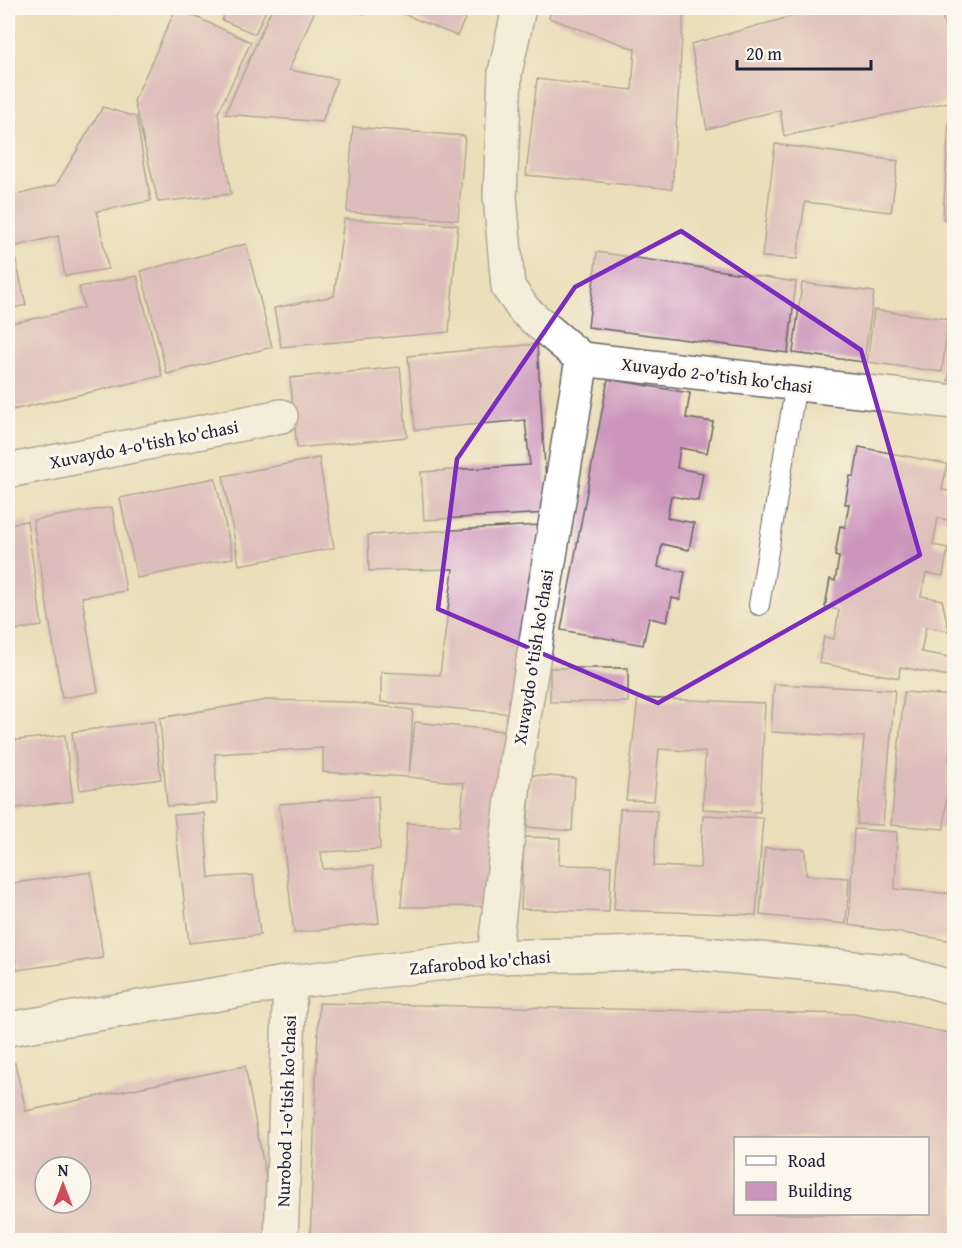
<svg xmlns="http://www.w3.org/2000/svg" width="962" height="1248" font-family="'Gentium Book Plus',serif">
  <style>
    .building { fill: #cc96bc; fill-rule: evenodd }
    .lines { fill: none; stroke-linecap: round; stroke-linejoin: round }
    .lane-casing { stroke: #686467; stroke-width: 22 }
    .street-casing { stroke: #686467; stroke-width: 36 }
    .secondary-casing { stroke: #686467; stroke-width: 36 }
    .lane { stroke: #fff; stroke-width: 20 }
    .street { stroke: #fff; stroke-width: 33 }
    .secondary { stroke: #fff; stroke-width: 33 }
    .marked { fill: none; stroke: #7b2cbf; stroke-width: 4.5; stroke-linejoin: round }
    .labels { text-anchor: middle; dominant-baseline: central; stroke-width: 6; stroke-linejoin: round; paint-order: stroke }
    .street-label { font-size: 18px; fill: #22223b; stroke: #fbf7ec }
  </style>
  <rect width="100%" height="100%" fill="#fbf7ec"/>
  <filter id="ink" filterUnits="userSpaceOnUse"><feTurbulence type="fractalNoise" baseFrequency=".0167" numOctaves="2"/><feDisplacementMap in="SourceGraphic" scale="12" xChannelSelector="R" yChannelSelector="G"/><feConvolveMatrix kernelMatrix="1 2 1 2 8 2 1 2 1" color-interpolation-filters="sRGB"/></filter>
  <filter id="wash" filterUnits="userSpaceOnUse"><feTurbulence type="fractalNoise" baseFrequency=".008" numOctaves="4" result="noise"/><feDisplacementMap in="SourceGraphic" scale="24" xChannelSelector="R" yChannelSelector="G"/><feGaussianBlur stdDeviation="1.35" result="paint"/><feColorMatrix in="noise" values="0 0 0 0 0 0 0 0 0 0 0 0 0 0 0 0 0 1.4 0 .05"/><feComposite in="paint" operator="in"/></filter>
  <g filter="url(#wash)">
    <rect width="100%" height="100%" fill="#ebdeba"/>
    <g id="blocks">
      <!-- building -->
      <g class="building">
        <polygon points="176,8 251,42 218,113 231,194 158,202 134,101"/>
        <polygon points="227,8 267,8 255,34 222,20"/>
        <polygon points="272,8 316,8 289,70 337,79 322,122 225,114"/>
        <polygon points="343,8 369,8 366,14"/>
        <polygon points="389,8 470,8 457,36"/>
        <polygon points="552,8 684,8 672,189 526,175 537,79 632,90 635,49 549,18"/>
        <polygon points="818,8 941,8 954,75 954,101 784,136 780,110 707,129 691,44 804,13"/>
        <polygon points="103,107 136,117 151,201 97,211 108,269 65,276 58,236 13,247 26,305 8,309 8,197 56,185"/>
        <polygon points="949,118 954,118 954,219 943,219"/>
        <polygon points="353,127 465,136 458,220 347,212"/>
        <polygon points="775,144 898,161 891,212 805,202 797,259 762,257"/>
        <polygon points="344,219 458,225 449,332 281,347 274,308 334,296"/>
        <polygon points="246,244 272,347 167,374 141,271"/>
        <polygon points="597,252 796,282 788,353 588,327"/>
        <polygon points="137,276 162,376 12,410 8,389 8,324 84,308 79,287"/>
        <polygon points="802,283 874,292 864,362 793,353"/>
        <polygon points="874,310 948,319 942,372 867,362"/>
        <polygon points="953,336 954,336 954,382 948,381"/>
        <polygon points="537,344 548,513 424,520 421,472 530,465 525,420 415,430 408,356"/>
        <polygon points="400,367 407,437 297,448 290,378"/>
        <polygon points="608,379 690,393 686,418 713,422 707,453 680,448 677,468 703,473 698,501 671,496 667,518 694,523 689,550 662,544 658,567 685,572 680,600 672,598 667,622 649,618 643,645 561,630"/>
        <polygon points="859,447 947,464 942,490 954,492 954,514 953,521 938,518 933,545 948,548 943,576 926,573 921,596 942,600 949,631 926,627 921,652 954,658 954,677 900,667 899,678 819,663 824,637 834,639 839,610 825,607 830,579 835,581 839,557 835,556 840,526 845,527 849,504 845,504 850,476 854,476"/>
        <polygon points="319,458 334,548 239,565 223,476"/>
        <polygon points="215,478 233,558 137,578 120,498"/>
        <polygon points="112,507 126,591 82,597 98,692 62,698 33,520"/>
        <polygon points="27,521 42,626 8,631 8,524"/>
        <polygon points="540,525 515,714 381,702 381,672 440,675 453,569 369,571 368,535"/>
        <rect x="550" y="668" width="78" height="34"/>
        <polygon points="774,684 895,690 883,825 857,824 864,737 771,732"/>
        <polygon points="904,692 954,696 944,829 891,825"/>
        <polygon points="638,698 765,703 760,812 703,809 705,752 659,749 654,801 626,800"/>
        <polygon points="267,700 348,702 413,710 409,774 415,722 513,732 491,906 401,907 407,823 460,826 464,783 409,777 323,772 323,748 215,754 217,803 167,806 160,718"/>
        <polygon points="154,721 161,779 80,790 72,732"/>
        <polygon points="65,735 73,801 8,809 8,741"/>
        <polygon points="532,775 575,778 572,831 527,827"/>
        <polygon points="378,796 380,849 321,852 323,869 373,866 379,923 294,933 279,804"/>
        <polygon points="620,809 657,810 654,866 700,868 703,815 763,818 756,915 614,910"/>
        <polygon points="204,813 209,878 253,875 260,935 189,943 174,815"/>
        <polygon points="854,829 897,832 895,889 954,894 954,941 849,925"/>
        <polygon points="524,837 560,838 559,865 611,866 609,912 521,909"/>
        <polygon points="765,848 805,849 806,875 849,878 846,924 760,915"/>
        <polygon points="91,872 103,958 17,970 8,898 8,884"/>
        <path d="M319,1003L854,1014L954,1034V1240H310ZM736,1138H928V1214H736Z"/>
        <path d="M15,1063L26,1111L245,1066L274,1221L273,1240H8V1065ZM45,1167H81V1203H45Z"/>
      </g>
    </g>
  </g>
  <g filter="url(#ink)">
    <use href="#blocks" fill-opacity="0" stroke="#686467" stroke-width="1.5"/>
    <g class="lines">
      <defs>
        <polyline id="lane" points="759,605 796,384"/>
        <g id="street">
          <polyline points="519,8 505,73 500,197 508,287 525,311 582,359 954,402"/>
          <polyline points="8,471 281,416"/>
          <polyline points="494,957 516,765 582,359"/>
          <polyline points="281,1240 290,982"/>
        </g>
        <polyline id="secondary" points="8,1029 290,982 494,957 684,952 899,972 954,988"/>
      </defs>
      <!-- lane casing -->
      <use href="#lane" class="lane-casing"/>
      <!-- street casing -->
      <use href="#street" class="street-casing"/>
      <!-- secondary casing -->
      <use href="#secondary" class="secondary-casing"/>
      <!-- lane -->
      <use href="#lane" class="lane"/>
      <!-- street -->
      <use href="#street" class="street"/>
      <!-- secondary -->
      <use href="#secondary" class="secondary"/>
    </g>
  </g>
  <!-- marked area -->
  <path d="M0 0H962V1248H0ZM681,231L861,350L920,555L658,703L438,609L457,459L575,287Z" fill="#ebdeba" fill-opacity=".55" fill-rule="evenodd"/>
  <path class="marked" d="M681,231L861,350L920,555L658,703L438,609L457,459L575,287Z"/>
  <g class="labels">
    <!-- street labels -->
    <g class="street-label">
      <text transform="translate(717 375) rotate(7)">Xuvaydo 2-o'tish ko'chasi</text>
      <text transform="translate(144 444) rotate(-11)">Xuvaydo 4-o'tish ko'chasi</text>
      <text transform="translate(533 657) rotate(-81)">Xuvaydo o'tish ko'chasi</text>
      <text transform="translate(480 962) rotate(-5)">Zafarobod ko'chasi</text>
      <text transform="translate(286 1111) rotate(-88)">Nurobod 1-o'tish ko'chasi</text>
    </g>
  </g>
  <!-- margin -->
  <rect width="962" height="1248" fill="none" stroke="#fbf7ec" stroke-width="30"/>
  <!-- legend -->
  <rect x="734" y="1137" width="195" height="78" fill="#fbf7ec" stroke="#a4a2a5" stroke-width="1.5"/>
  <rect x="746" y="1156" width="30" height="9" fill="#ffffff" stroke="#a4a2a5" stroke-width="1.5"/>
  <text x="788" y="1167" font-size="18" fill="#22223b">Road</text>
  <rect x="746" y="1182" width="30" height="18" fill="#cc96bc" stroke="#a4a2a5" stroke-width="1.5"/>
  <text x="788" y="1197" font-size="18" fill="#22223b">Building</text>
  <!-- north arrow -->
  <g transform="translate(63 1185)"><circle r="28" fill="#fbf7ec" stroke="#a4a2a5" stroke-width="1.5"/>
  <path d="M0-4.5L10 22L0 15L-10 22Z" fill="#d1495b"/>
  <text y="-9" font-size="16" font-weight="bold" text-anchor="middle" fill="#22223b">N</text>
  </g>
  <!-- scale -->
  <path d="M737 60v9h134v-9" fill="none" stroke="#22223b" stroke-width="3"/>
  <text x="746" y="60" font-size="18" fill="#22223b" stroke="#fbf7ec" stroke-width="4.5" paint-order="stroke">20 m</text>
</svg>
